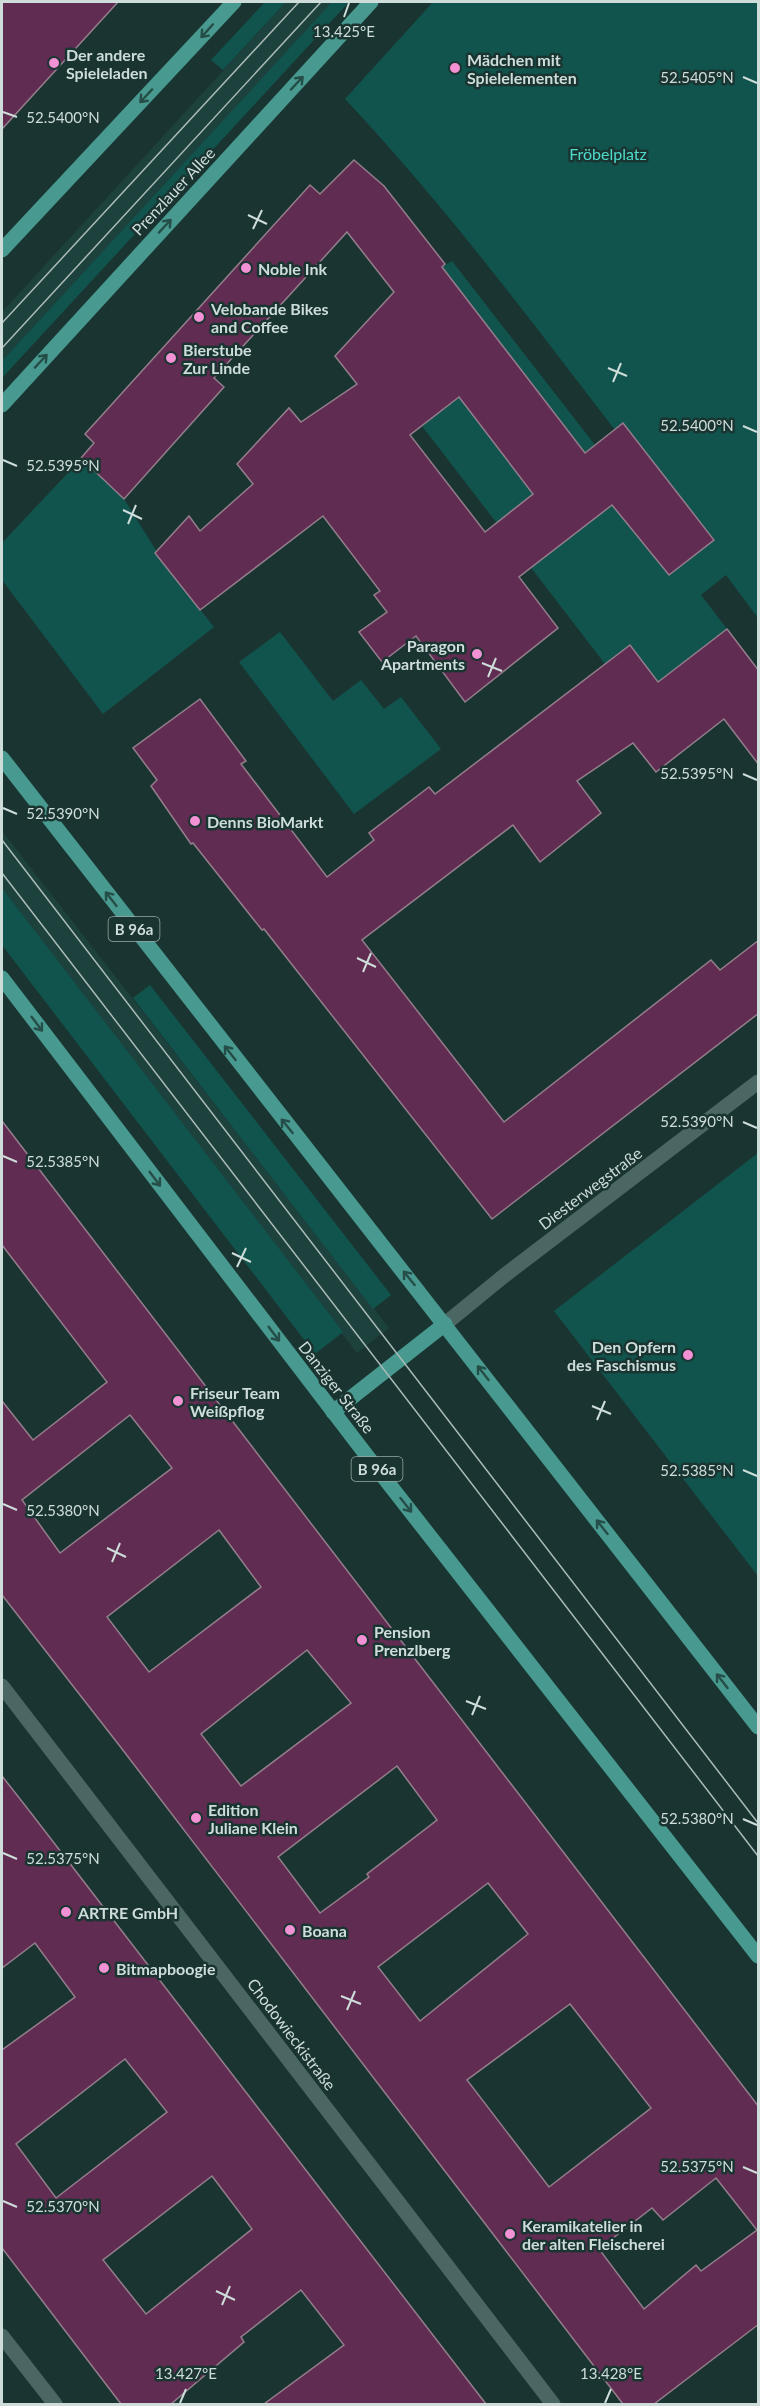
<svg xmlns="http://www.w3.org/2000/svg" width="760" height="2406" font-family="Lato,sans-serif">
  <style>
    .built { fill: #1d413c }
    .green { fill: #11544d }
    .building { fill: #612c52; stroke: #947e8c; stroke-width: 1.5; fill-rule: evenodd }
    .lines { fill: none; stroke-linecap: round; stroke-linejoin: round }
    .street { stroke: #4b6763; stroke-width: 15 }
    .primary { stroke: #48998f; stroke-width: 15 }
    .tram { stroke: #aabbb8; stroke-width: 1.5 }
    .oneway { stroke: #264e48 }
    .ticks { fill: none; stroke: #ceddda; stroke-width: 2 }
    .poi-dot { fill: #f391d5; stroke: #1a3531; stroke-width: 2 }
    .labels { text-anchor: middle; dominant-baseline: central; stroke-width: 5; stroke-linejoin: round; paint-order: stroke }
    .shield { fill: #1a3531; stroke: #98aba7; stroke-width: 1.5 }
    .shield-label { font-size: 15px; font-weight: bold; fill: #ceddda }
    .poi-label { font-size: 16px; font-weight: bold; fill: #ceddda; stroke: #1a3531; text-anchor: start }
    .park-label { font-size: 16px; fill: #4edbcb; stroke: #1a3531 }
    .street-label { font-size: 16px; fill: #ceddda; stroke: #1a3531 }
    .ticks-label { font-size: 15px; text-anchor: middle; fill: #ceddda; stroke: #1a3531; stroke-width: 5; stroke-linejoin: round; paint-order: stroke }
  </style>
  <rect width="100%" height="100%" fill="#1a3531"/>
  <!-- built -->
  <g class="built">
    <polygon points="286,2 333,2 2,361 2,312"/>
    <polygon points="2,831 389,1328 357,1353 2,888"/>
  </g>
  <!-- green -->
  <g class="green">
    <polygon points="265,2 286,2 223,70 211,60"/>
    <polygon points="332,2 349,2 2,378 2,361"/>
    <path d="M433,2H758V618L726,575L701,595L727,629L658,682L630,645L605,664L519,552L560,545L613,505L669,575L714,539L623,424L615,430C528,317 443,203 345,99Z"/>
    <polygon points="452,261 595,445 509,539 422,426 459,397 506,459 558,418 442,267"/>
    <polygon points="81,459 124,499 157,552 155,553 214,627 103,714 2,580 2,543"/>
    <polygon points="280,632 333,701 361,680 384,709 401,697 441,749 354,814 239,662"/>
    <polygon points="2,888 343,1332 315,1354 2,945"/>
    <polygon points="150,985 391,1295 373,1309 133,998"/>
    <polygon points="758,1153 758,1576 554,1311"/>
  </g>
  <!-- building -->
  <g class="building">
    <polygon points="2,2 118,2 2,129"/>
    <path d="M354,160L384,186L445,264L442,267L585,453L623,423L714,540L669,575L612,505L519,577L558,628L465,702L416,636L382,662L359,632L387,612L374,595L380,591L323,516L200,610L155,553L189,516L200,531L253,484L237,464L289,408L301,422L357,384L335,356L394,292L347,232L214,378L224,387L124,499L81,458L94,443L85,434L310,185L320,194ZM459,397L533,494L485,532L410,435Z"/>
    <polygon points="727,629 759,671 759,765 724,719 656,772 633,743 577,781 601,813 540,862 513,825 362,940 504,1122 711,960 720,970 759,940 759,1013 492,1219 264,929 262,930 193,843 191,844 151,786 157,780 133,748 200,699 246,761 241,764 327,877 374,840 369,833 429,787 435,794 630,645 658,682"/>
    <path d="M2,1121L759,2107V2324L654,2404H623L119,1745L2,1595V1401L33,1440L107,1382L2,1245ZM130,1415L172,1468L60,1553L22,1500ZM219,1530L261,1587L149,1672L107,1617ZM307,1650L351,1703L241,1786L201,1734ZM397,1766L437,1820L367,1874L369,1877L320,1913L278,1857ZM488,1883L528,1934L420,2021L378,1967ZM570,2004L651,2108L549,2187L467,2080ZM716,2178L757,2230L701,2271L696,2265L644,2309L599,2249L652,2208L663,2220Z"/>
    <path d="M2,1776L31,1813L486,2404H264L344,2345L301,2290L241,2337L244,2342L171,2404H121L2,2248V2050L75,1997L35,1943L2,1968ZM125,2059L167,2112L56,2198L16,2144ZM212,2176L252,2229L146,2314L103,2260Z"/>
  </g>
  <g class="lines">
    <!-- street -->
    <g class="street">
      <polyline points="445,1324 505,1275 758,1082"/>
      <polyline points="2,1686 553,2404"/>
      <polyline points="2,2336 55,2404"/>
    </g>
    <!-- primary -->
    <g class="primary">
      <polyline points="2,250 234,2"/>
      <polyline points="2,405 371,2"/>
      <polyline points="2,758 758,1727"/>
      <polyline points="2,978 364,1452 758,1956"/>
      <polyline points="333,1412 445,1324"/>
    </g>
    <!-- tram -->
    <g class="tram">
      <polyline points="2,323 299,2"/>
      <polyline points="2,348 321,2"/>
      <polyline points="2,840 758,1823"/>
      <polyline points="2,873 758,1856"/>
    </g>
  </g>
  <!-- one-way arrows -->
  <defs><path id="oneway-shaft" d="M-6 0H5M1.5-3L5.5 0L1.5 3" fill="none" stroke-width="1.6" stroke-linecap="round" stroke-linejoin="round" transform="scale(1.5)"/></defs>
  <g class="oneway">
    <use href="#oneway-shaft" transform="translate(207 31) rotate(132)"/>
    <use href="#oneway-shaft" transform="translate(297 83) rotate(-47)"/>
    <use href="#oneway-shaft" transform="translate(146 96) rotate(133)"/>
    <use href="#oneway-shaft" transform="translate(165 226) rotate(-47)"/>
    <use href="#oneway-shaft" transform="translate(41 361) rotate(-47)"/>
    <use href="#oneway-shaft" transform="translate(111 899) rotate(-128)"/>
    <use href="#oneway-shaft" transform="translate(37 1024) rotate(53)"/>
    <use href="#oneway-shaft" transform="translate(230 1053) rotate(-128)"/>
    <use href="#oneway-shaft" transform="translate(287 1126) rotate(-129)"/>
    <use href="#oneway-shaft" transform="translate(155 1179) rotate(53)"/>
    <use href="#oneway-shaft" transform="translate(409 1278) rotate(-129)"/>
    <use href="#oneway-shaft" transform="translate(274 1334) rotate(53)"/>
    <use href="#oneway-shaft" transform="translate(483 1373) rotate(-128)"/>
    <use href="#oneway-shaft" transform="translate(406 1505) rotate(52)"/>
    <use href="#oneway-shaft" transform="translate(602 1527) rotate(-128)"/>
    <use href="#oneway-shaft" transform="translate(722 1681) rotate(-128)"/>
  </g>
  <!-- ticks -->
  <path class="ticks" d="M344,17L349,3M743,77L757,83M3,112L17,117M248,215L267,224M253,229L262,210M608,368L627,376M613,382L621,363M743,426L757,432M3,460L17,466M123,510L142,519M128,524L136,505M482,663L502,671M488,677L496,658M743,774L757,780M3,808L17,814M357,958L376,967M363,972L371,953M743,1122L757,1128M3,1156L17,1162M232,1253L251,1262M237,1267L246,1248M592,1406L611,1414M597,1420L605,1401M743,1470L757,1476M3,1504L17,1510M107,1548L126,1557M112,1562L120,1543M466,1701L486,1709M472,1715L480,1696M743,1819L757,1825M3,1853L17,1859M341,1996L361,2004M347,2010L355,1991M743,2167L757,2173M3,2201L17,2207M216,2291L235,2300M222,2305L230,2286M180,2403L186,2389M605,2403L611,2389"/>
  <!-- markers -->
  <g class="poi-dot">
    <circle cx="54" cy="63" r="6"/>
    <circle cx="455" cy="68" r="6"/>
    <circle cx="246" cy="268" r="6"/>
    <circle cx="199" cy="317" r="6"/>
    <circle cx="171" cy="358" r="6"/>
    <circle cx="477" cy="654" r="6"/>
    <circle cx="195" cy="821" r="6"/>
    <circle cx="688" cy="1355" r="6"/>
    <circle cx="178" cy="1401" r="6"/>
    <circle cx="362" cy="1640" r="6"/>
    <circle cx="196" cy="1818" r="6"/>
    <circle cx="66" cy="1912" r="6"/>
    <circle cx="290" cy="1930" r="6"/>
    <circle cx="104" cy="1968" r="6"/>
    <circle cx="510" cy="2234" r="6"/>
  </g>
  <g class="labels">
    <!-- shield labels -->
    <g class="shield">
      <rect x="108.5" y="917" width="51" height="24" rx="4.5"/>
      <rect x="351.5" y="1457" width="51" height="24" rx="4.5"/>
    </g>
    <g class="shield-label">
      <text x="134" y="929">B 96a</text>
      <text x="377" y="1469">B 96a</text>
    </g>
    <!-- poi labels -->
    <g class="poi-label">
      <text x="66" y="54">Der andere<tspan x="66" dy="18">Spieleladen</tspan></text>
      <text x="467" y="59">Mädchen mit<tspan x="467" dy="18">Spielelementen</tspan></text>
      <text x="258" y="268">Noble Ink</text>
      <text x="211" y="308">Velobande Bikes<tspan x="211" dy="18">and Coffee</tspan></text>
      <text x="183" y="349">Bierstube<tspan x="183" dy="18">Zur Linde</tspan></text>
      <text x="465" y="645" text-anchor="end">Paragon<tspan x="465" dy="18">Apartments</tspan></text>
      <text x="207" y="821">Denns BioMarkt</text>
      <text x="676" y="1346" text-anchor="end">Den Opfern<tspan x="676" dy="18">des Faschismus</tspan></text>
      <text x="190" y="1392">Friseur Team<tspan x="190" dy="18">Weißpflog</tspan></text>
      <text x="374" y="1631">Pension<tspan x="374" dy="18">Prenzlberg</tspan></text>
      <text x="208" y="1809">Edition<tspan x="208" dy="18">Juliane Klein</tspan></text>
      <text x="78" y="1912">ARTRE GmbH</text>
      <text x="302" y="1930">Boana</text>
      <text x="116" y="1968">Bitmapboogie</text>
      <text x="522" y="2225">Keramikatelier in<tspan x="522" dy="18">der alten Fleischerei</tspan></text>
    </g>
    <!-- park labels -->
    <g class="park-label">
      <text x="608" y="153">Fröbelplatz</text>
    </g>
    <!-- street labels -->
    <g class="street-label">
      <text transform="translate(173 191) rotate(-47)">Prenzlauer Allee</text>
      <text transform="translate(590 1188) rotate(-37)">Diesterwegstraße</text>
      <text transform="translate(337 1387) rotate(52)">Danziger Straße</text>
      <text transform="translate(292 2034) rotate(53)">Chodowieckistraße</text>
    </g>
  </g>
  <g class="ticks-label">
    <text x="344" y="37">13.425°E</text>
    <text x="697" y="83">52.5405°N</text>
    <text x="63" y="123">52.5400°N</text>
    <text x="697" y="431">52.5400°N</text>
    <text x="63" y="471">52.5395°N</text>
    <text x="697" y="779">52.5395°N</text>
    <text x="63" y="819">52.5390°N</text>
    <text x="697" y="1127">52.5390°N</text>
    <text x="63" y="1167">52.5385°N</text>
    <text x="697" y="1476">52.5385°N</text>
    <text x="63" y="1516">52.5380°N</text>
    <text x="697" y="1824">52.5380°N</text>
    <text x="63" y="1864">52.5375°N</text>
    <text x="697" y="2172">52.5375°N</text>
    <text x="63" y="2212">52.5370°N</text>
    <text x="186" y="2379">13.427°E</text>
    <text x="611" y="2379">13.428°E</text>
  </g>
  <!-- border -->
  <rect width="760" height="2406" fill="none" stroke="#ceddda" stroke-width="6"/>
</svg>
